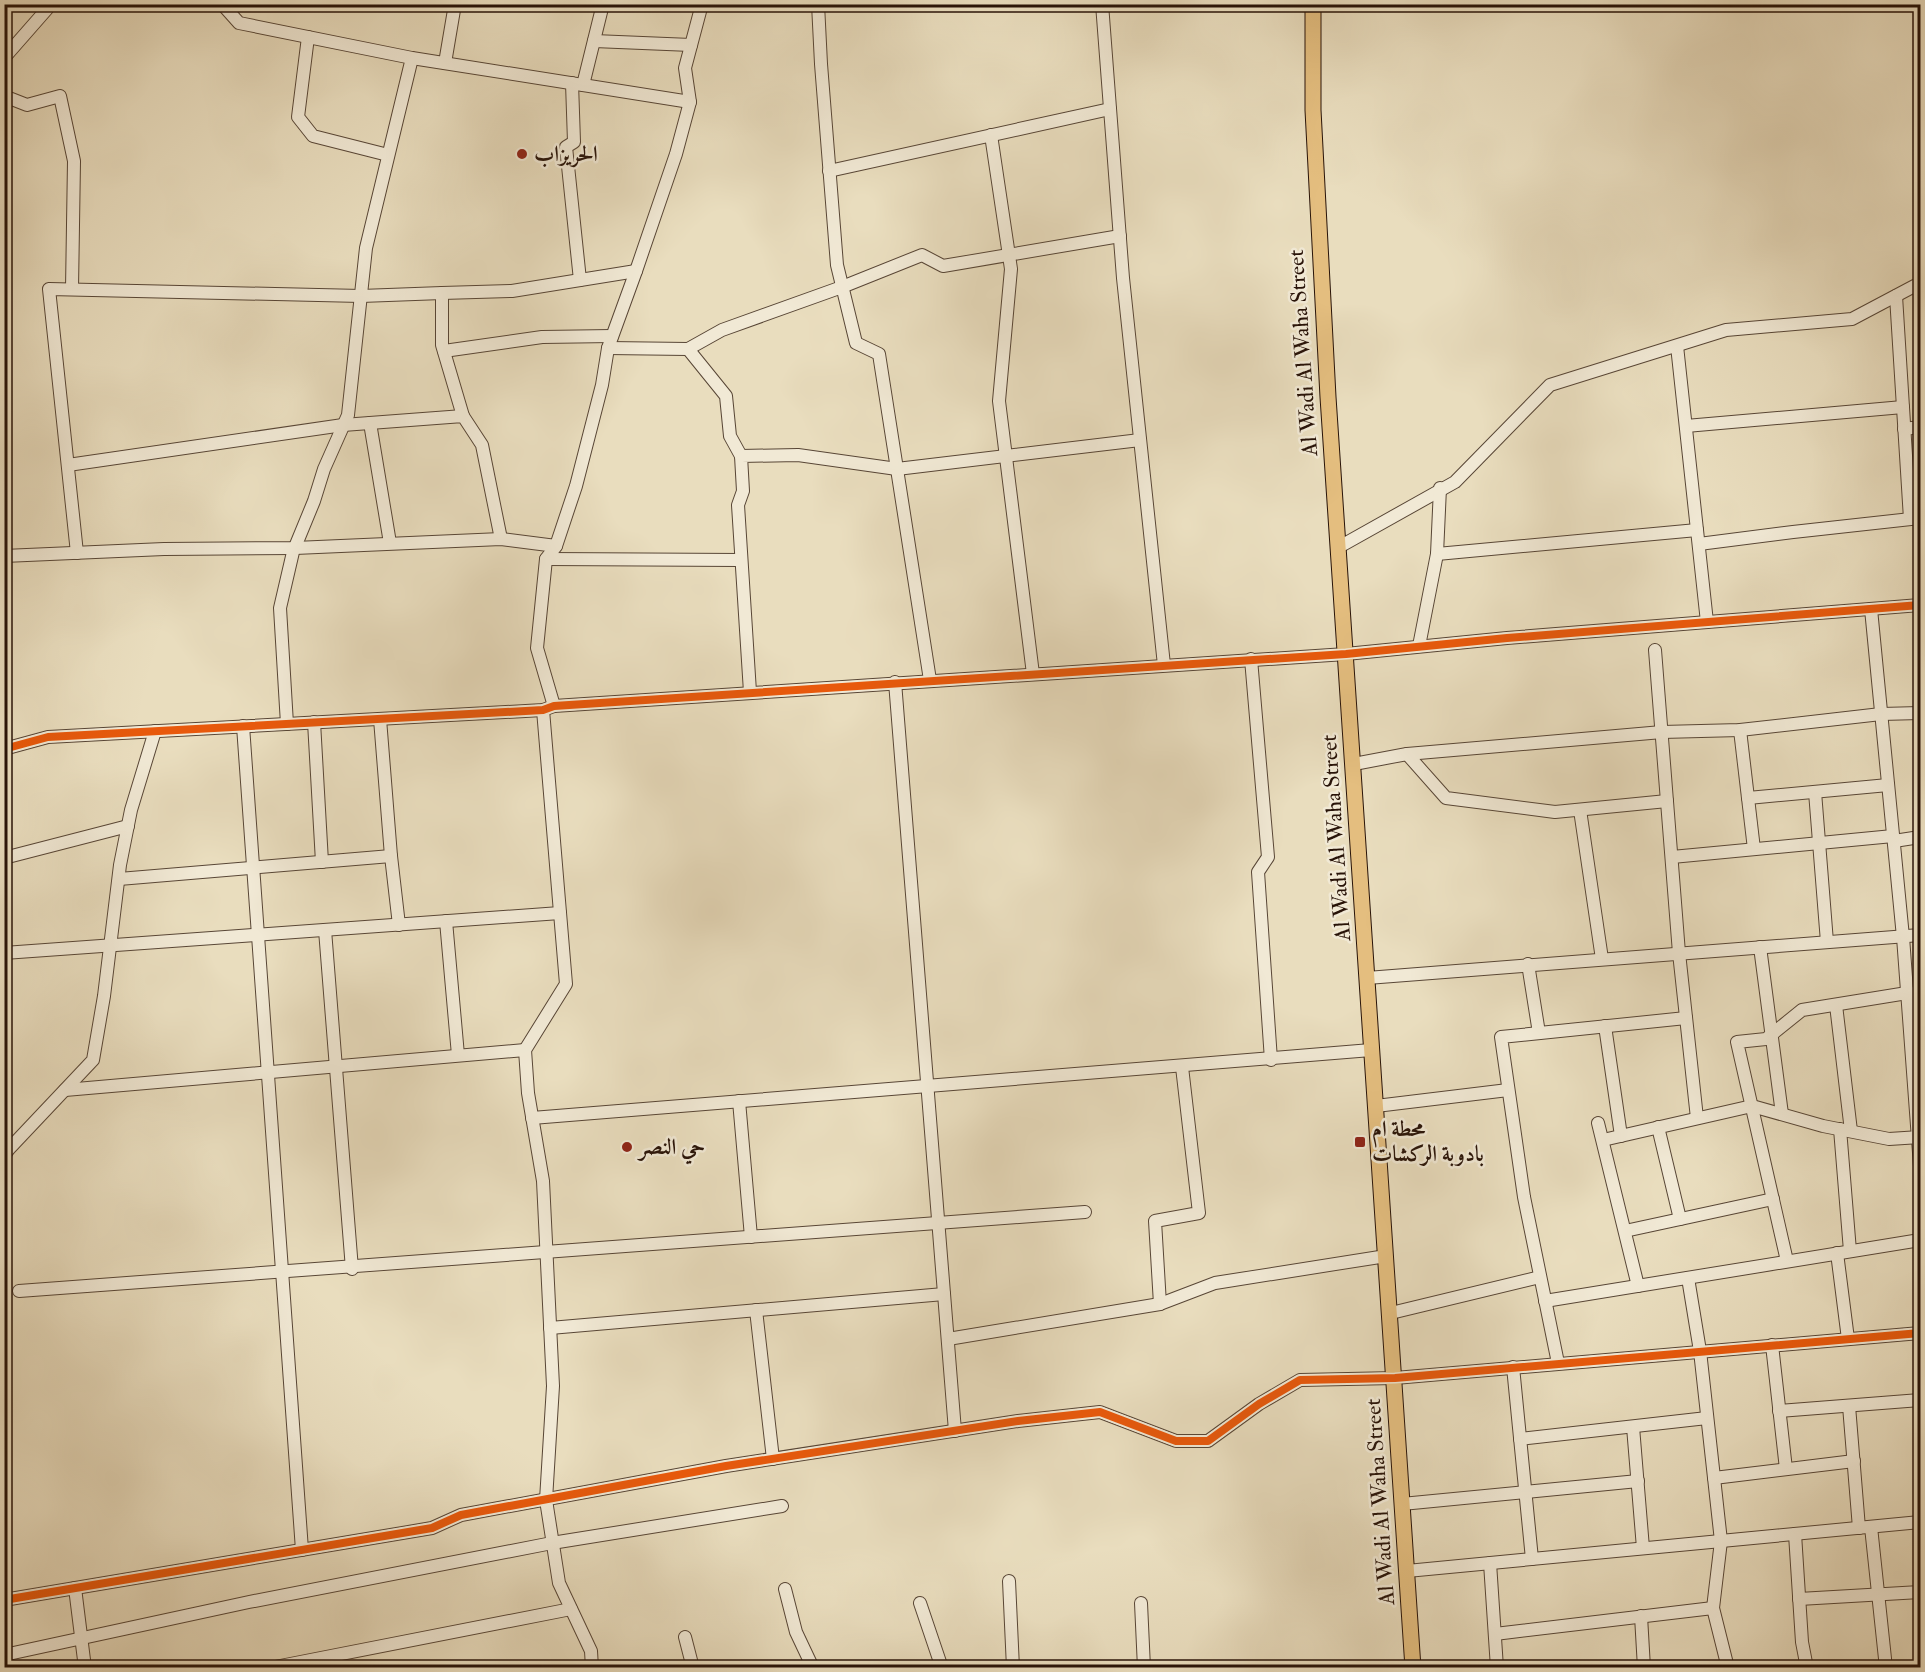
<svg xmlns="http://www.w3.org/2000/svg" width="1925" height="1672" font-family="'IM FELL Double Pica',Amiri,serif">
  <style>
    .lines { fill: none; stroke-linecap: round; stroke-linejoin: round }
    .minor-casing { stroke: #584636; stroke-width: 14 }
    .major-casing { stroke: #281308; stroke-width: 17 }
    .minor { stroke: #f1e9d5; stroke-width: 12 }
    .major { stroke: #e4be7f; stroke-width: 15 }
    .cycleway-casing { stroke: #f1e9d5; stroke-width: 11 }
    .cycleway { stroke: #e8590c; stroke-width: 8 }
    .poi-dot { fill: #8f2418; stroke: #f1e9d5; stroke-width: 2 }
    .labels { text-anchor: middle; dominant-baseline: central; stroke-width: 5; stroke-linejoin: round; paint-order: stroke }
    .poi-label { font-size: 22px; font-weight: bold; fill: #281308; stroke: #f1e9d5; text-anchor: start }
    .street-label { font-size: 22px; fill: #281308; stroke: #f1e9d5 }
  </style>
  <rect width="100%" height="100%" fill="#e9ddbe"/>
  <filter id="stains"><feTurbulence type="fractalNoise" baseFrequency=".00333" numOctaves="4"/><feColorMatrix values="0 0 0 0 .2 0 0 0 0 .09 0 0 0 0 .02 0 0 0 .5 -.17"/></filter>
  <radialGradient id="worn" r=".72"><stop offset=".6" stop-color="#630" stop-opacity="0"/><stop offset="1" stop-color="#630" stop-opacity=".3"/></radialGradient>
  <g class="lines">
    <defs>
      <g id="minor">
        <polyline points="222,4 239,23 412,58 690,102"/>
        <polyline points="818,4 821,64 837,265 856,343 879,354 930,680"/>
        <polyline points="1102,4 1123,278 1164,665"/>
        <polyline points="308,37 298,117 313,136 388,155"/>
        <polyline points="594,41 691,45"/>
        <polyline points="4,58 47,9 48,4"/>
        <polyline points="445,63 455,4"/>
        <polyline points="572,83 574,142 566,147 580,280"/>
        <polyline points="583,85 603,4"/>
        <polyline points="4,96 27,105 60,96 74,161 72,289"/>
        <polyline points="991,135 1011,269 999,401 1033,674"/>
        <polyline points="829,171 1110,109"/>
        <polyline points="442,293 442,345 463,416"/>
        <polyline points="1896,296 1910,519"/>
        <polyline points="1677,346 1707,622"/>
        <polyline points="608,348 688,349 722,330 842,287 922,255 943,266 1120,236"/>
        <polyline points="688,349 726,396 730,436 741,456"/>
        <polyline points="444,351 542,337 612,336"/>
        <polyline points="370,423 390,543"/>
        <polyline points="1686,426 1903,407"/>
        <polyline points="1904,429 1920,427"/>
        <polyline points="68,465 343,425 463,416 482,445 501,539"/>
        <polyline points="1699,544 1793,532 1920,518"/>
        <polyline points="1339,547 1455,482 1550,385 1726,330 1852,319 1920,283"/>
        <polyline points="77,553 49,289 361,296 442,293 512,291 636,271"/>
        <polyline points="1437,554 1697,530"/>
        <polyline points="4,556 164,549 295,548 501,539 556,546"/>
        <polyline points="546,559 741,560"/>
        <polyline points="1871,609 1903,937 1920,1166"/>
        <polyline points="1419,646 1437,554 1440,488"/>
        <polyline points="1655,650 1679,953 1697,1118"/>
        <polyline points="1251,659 1268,857 1258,872 1271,1060"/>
        <polyline points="895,682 955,1431"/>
        <polyline points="750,692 738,505 743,491 741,456 798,455 897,469 1140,440"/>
        <polyline points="554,706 537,648 546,559 556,546 576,486 602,385 608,348 636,271 676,154 690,102 685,68 702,4"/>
        <polyline points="543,710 566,984 525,1050 528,1093 543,1181 553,1386 546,1500 559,1583 591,1651 592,1668"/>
        <polyline points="380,719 391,856 399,925"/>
        <polyline points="314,722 322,862"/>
        <polyline points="287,724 280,608 293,552 314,501 324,469 348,415 366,248 412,58"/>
        <polyline points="243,726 302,1550"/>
        <polyline points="1740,730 1754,849"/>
        <polyline points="4,749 48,737 543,710 554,706 1346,654 1507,638 1920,605"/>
        <polyline points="1407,754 1446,798 1555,812 1667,801"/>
        <polyline points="1354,764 1407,754 1662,732 1740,730 1881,714 1920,713"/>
        <polyline points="1815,792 1827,942"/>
        <polyline points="1748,798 1888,785"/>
        <polyline points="1580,810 1602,959"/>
        <polyline points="1894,841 1920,837"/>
        <polyline points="1672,857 1893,836"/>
        <polyline points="4,858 128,826"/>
        <polyline points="119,879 391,856"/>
        <polyline points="446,921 458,1055"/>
        <polyline points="325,930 352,1269"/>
        <polyline points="1760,947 1782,1114"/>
        <polyline points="4,953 560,913"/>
        <polyline points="1528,964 1539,1033"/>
        <polyline points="1367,978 1920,935"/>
        <polyline points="1836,1005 1851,1131"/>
        <polyline points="1605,1026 1621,1136"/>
        <polyline points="65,1090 525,1050"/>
        <polyline points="739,1101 751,1237"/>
        <polyline points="1376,1106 1508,1090"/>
        <polyline points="532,1118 1371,1050"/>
        <polyline points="1598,1123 1638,1286"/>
        <polyline points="1658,1127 1680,1219"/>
        <polyline points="1840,1129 1850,1251"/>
        <polyline points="1603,1140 1752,1106 1823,1126 1889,1139 1920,1137"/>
        <polyline points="4,1156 8,1150 93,1060 104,996 120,865 131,810 155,731"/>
        <polyline points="1625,1231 1773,1199"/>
        <polyline points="1837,1253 1848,1339"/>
        <polyline points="1787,1261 1737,1042 1766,1039 1802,1010 1907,993 1920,994"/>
        <polyline points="1688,1278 1700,1351 1721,1541 1713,1608 1728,1668"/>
        <path d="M19,1291C375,1267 730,1238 1085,1212"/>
        <polyline points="1545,1301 1920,1240"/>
        <polyline points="1160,1304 1155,1221 1199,1213 1182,1067"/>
        <polyline points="756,1310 773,1459"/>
        <polyline points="1391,1313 1540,1277"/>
        <polyline points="550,1328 944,1294"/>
        <polyline points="948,1339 1160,1304 1215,1283 1386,1256"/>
        <polyline points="1772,1345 1786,1469"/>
        <polyline points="1558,1363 1524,1197 1501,1037 1686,1018"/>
        <polyline points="1513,1367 1532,1559"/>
        <polyline points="1849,1406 1859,1528"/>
        <polyline points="1779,1411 1920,1400"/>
        <polyline points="1633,1427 1643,1548"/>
        <polyline points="1520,1439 1707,1418"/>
        <polyline points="1714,1478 1854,1461"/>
        <polyline points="1402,1504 1638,1481"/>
        <polyline points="1871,1527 1886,1668"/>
        <polyline points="1795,1534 1802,1642 1807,1668"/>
        <polyline points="1490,1563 1497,1668"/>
        <polyline points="1407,1571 1920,1522"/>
        <polyline points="1009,1581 1013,1668"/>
        <polyline points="75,1588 85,1668"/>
        <polyline points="785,1589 796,1632 813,1668"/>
        <polyline points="1799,1599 1920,1592"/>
        <polyline points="4,1600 432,1528 461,1515 726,1466 1018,1421 1100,1412 1176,1441 1208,1441 1259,1404 1300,1380 1395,1378 1920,1333"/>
        <polyline points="920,1603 942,1668"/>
        <polyline points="1141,1603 1144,1668"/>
        <polyline points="1641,1616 1644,1668"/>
        <polyline points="1495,1634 1713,1608"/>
        <polyline points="685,1637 693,1668"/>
        <polyline points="4,1655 249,1602 552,1543 782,1506"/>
        <polyline points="270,1668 571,1609"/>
      </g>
      <polyline id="major" points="1313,4 1313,110 1328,397 1413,1668"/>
    </defs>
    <!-- minor casing -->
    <use href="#minor" class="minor-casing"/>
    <!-- major casing -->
    <use href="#major" class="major-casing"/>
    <!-- minor -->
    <use href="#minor" class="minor"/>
    <!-- major -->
    <use href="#major" class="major"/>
    <defs>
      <g id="cycleway">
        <polyline points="4,749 48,737 543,710 554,706 1346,654 1507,638 1920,605"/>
        <polyline points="4,1600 432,1528 461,1515 726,1466 1018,1421 1100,1412 1176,1441 1208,1441 1259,1404 1300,1380 1395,1378 1920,1333"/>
      </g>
    </defs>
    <!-- cycleway casing -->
    <use href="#cycleway" class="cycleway-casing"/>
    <!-- cycleway -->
    <use href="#cycleway" class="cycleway"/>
  </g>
  <!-- markers -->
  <g class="poi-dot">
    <circle cx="522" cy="154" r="6"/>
    <rect x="1354" y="1136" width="12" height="12" rx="3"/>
    <circle cx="627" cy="1147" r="6"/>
  </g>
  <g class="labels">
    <!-- poi labels -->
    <g class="poi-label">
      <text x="534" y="154">الحريزاب</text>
      <text x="1372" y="1129">محطة ام<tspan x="1372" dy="25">بادوبة الركشات</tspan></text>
      <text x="639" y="1147">حي النصر</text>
    </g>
    <!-- street labels -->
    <g class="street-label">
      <text transform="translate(1303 353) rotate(-94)">Al Wadi Al Waha Street</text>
      <text transform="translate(1336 838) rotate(-94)">Al Wadi Al Waha Street</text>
      <text transform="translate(1380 1502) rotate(-94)">Al Wadi Al Waha Street</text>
    </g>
  </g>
  <!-- margin -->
  <rect width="1925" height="1672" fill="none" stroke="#e9ddbe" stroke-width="24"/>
  <rect x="6" y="6" width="1913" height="1660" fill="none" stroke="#281308" stroke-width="3"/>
  <rect x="12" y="12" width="1901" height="1648" fill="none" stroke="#281308" stroke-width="1.5"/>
  <rect width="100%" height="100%" filter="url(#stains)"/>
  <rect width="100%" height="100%" fill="url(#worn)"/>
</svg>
